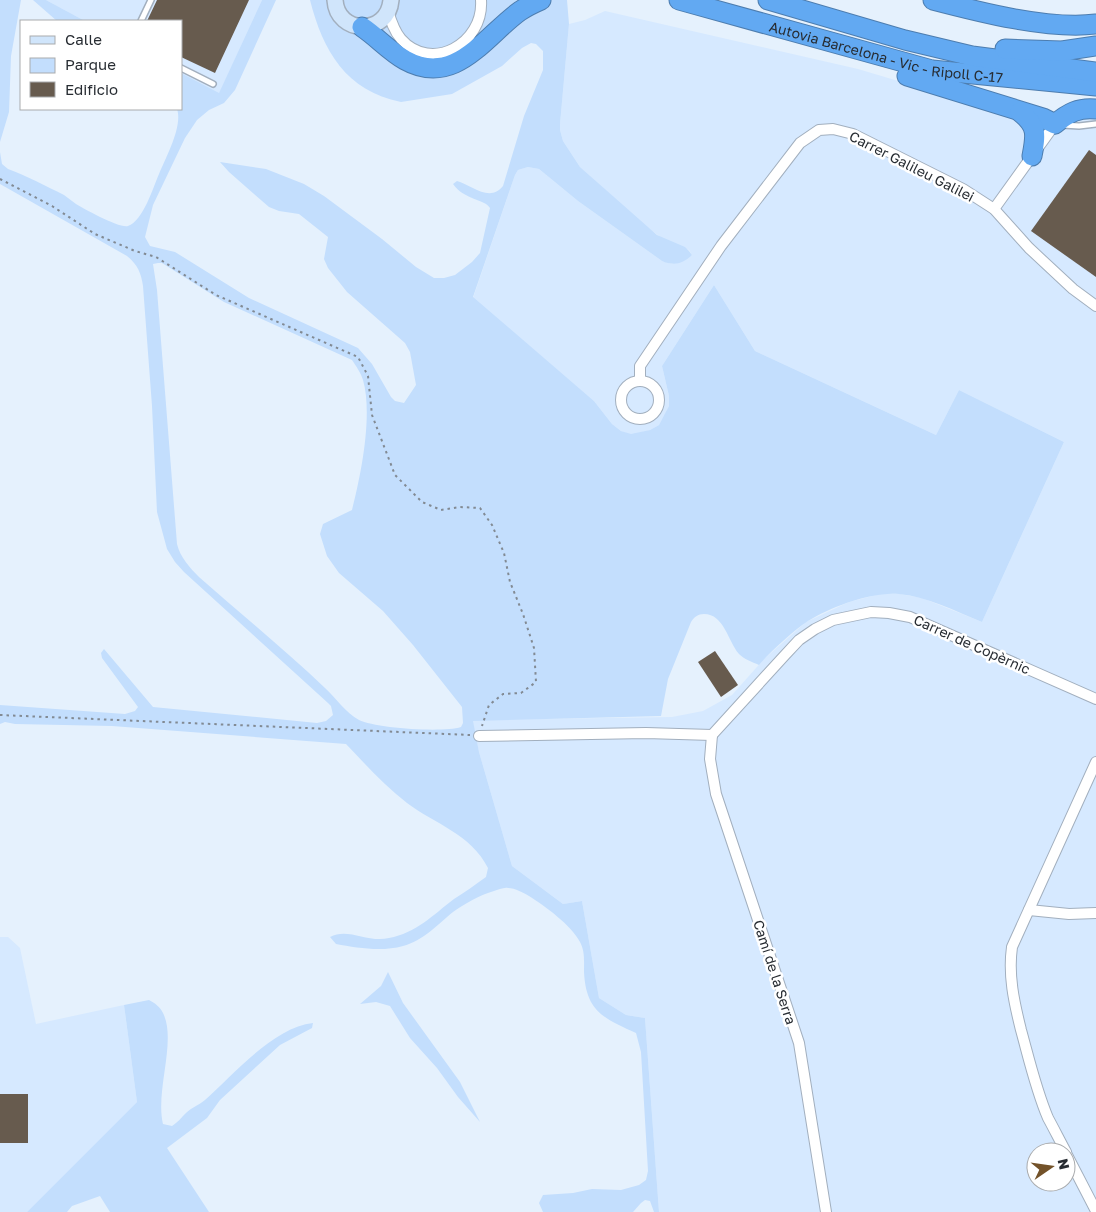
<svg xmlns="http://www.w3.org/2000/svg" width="1096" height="1212" font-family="'Golos Text',sans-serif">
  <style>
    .built { fill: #d6e9ff; fill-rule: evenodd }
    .green { fill: #c3defd; fill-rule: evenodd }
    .building { fill: #675b4e }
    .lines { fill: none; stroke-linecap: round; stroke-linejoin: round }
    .lane-casing { stroke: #a2afbe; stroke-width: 8 }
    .street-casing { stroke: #a2afbe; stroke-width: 12 }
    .secondary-casing { stroke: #a2afbe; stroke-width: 18 }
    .highway-casing { stroke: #4d7daf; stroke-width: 21 }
    .path { stroke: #828a93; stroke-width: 2; stroke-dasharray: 2.5 4; stroke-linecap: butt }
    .lane { stroke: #fff; stroke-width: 5 }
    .street { stroke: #fff; stroke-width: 10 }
    .secondary { stroke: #d0e5fb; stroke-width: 15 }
    .highway { stroke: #62a9f2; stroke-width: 19 }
    .labels { text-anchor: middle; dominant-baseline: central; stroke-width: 5; stroke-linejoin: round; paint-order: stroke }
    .street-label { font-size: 14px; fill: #272c32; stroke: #fff }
  </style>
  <rect width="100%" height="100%" fill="#e5f1fd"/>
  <!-- built -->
  <g class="built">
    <polygon points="46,0 262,0 219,94 181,73 181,21 85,21"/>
    <path d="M605,11L858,69L1009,114L1096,117V1212H659L645,1018L626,1015L599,998L582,901L563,904L512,866L479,752L472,720L672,717L703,711L732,695L764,659L806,622L849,602L880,594H900L922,598L982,622L1064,442L959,390L936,435L755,351L714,285L662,366L669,396V406L665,415L659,425L650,430L631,435L621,431L612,424L594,401L473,298L515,175L518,170L528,167L539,169L578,201L662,261L672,264L692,255L689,250L663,239L643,224L580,167L563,141L560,130V124L569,24L585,20ZM1036,1152H1066V1182H1036Z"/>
    <polygon points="0,937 8,937 20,948 36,1024 124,1005 137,1102 27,1212 0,1212"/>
  </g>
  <!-- green -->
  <g class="green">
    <polygon points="0,0 21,0 11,56 9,112 0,142 0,150"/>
    <polygon points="33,0 46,0 85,21 57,21"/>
    <path d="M262,0H276L235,90L224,103L209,110L197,120L185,138L153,205L145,237L150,246L175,252L249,298L358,348L372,364L391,397L395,401L404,403L416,385L410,352L405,343L347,292L328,268L324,259L328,237L299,214L279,211L269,207L229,172L220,162L266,169L304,184L324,196L382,239L416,267L434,278H444L455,275L472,262L480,253L490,208C485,199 464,200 453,184L457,181C471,185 490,203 503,186L524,116L543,70V51L536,44L531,43L522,48L502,66L452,94L401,102C346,91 323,51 310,0H567L569,24L560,124V130L563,141L580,167L657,235L685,247L689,251L692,255C683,264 673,266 662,261L578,201L539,169L528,167L518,170L515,175L473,297L594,401L612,424L621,431L631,434L650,430L659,425L669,406V396L662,366L714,285L755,351L936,435L959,390L1064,442L982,622C955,611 928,597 899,594C873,591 830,607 808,621C793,631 771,651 759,665C752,662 744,659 739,654C728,641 724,614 704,614C698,614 694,617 691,622L668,679L661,716L473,721L479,752L512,866L563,904L582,901L599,998L626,1015L645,1018L659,1212H654L650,1201L645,1200L641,1203L633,1212H543L539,1203L543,1195L573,1193L592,1189L621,1190L639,1185L646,1180L648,1171L641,1052L636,1033C603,1018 586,1011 584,972C584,961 585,951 580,942C571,925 545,906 529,896C524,893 515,888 508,888C504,887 498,890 494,891C480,895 464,904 453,912C438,924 423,941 403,946C382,952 357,948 336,944L330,937C348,927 367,943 389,938C416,933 433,915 454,899C465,892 475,885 486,877L488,868C471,834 435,824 407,803C385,786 366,765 346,744L112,726L15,724L5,722L0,724V705L125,714L135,711L138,707L102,658L101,653L104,649L153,707L317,723L326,721L333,715L331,706L328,703L184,572L175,562L167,549L157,512L152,406L143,286C141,273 138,265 127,256L0,184V152L2,164L8,169C27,176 46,186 64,195C68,198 72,201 76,204C84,209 121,229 128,226C143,221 153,188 159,174C166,157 183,126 177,109H181V73L219,93ZM158,263H162L224,302L352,360C356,366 361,373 363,380C373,415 361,475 352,510L323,524L320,534L327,556L339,573L383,611L413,645L462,707L463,723L461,727C442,733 375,728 359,720C346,713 336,698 325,688C285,650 241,614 199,577C190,568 180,557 177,544L157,290L153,264Z"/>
    <polygon points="388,972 403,1003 460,1082 480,1122 458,1097 437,1068 410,1038 390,1006 376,1002 360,1004 381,986"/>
    <path d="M149,1000C155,1003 160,1007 163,1013C177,1041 155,1091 163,1124L172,1126C178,1122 181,1118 186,1113C191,1108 199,1105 205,1100C233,1075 274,1027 313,1023L312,1028L280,1045L220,1100L207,1118L167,1148L209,1212H110L100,1196L72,1206L67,1212H27L137,1102L124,1005Z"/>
  </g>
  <!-- building -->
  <g class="building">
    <polygon points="157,0 249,0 215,73 181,57 181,21 147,21"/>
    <polygon points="1089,150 1096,155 1096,277 1031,231"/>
    <polygon points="715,651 738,685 721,697 698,662"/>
    <rect x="0" y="1094" width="28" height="49"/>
  </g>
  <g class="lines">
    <defs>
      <g id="lane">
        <polyline points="141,21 151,0"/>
        <polyline points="181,68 213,84"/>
        <polyline points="1063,125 1079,126 1096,124"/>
      </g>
      <g id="street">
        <path d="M388,11C391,21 394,31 401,39C431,73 484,44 481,0"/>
        <polyline points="994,209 1055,124"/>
        <polyline points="640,380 640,366 721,246 800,143 819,130 833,129 853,134 963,189 994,209 1029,248 1073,289 1096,306"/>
        <circle cx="640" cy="400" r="19"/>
        <polyline points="712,735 710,759 716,794 799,1043 826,1212"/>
        <polyline points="712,735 785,655 799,640 815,629 833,620 871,612 889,613 910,617 1096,699"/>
        <polyline points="479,736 646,733 712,735"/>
        <polyline points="1029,910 1069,914 1096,913"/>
        <path d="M1066,1152C1060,1141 1054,1129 1048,1118C1036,1090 1029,1059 1021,1030C1014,1002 1008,975 1012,947L1096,762"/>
        <polyline points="1066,1153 1096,1211"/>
      </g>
      <path id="secondary" d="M335,0C337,35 388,36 391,0"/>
      <g id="highway">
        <path id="s1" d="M679,0L932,70L1096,86"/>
        <polyline points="768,0 905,40 972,56 1096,72"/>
        <path d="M933,0C979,12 1049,30 1096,24"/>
        <path d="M362,27C377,37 389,51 405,60C455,88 485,36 520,11C526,7 534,3 541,0"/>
        <polyline points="1005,49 1062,51 1096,46"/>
        <path d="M907,76L1043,118L1055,124C1068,113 1079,107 1096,109"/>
        <path d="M1020,112C1038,126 1036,135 1032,156"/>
      </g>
    </defs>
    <!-- lane casing -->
    <use href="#lane" class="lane-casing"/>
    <!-- street casing -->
    <use href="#street" class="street-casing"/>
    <!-- secondary casing -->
    <use href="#secondary" class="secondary-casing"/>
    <!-- highway casing -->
    <use href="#highway" class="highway-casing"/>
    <!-- path -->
    <g class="path">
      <polyline points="0,179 52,206 95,234 135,251 156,257 216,295 358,357 368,376 372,415 395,475 422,502 441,510 460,507 480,508 492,525 504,553 510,582 523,614 534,648 536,682 521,693 503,694 489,705 482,726"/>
      <polyline points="0,715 470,735"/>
    </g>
    <!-- lane -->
    <use href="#lane" class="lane"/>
    <!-- street -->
    <use href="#street" class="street"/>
    <!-- secondary -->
    <use href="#secondary" class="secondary"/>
    <!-- highway -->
    <use href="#highway" class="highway"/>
  </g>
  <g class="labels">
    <!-- street labels -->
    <g class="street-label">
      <text stroke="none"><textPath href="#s1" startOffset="214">Autovia Barcelona - Vic - Ripoll C-17</textPath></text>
      <text transform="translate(912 166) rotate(27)">Carrer Galileu Galilei</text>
      <text transform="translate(972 644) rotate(24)">Carrer de Copèrnic</text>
      <text transform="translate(775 972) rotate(72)">Camí de la Serra</text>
    </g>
  </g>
  <!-- legend -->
  <rect x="20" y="20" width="162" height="90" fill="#ffffff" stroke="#a9abad"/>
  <rect x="30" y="36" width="25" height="8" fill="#d0e5fb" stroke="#a9abad"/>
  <text x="65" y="45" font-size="15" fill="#272c32">Calle</text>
  <rect x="30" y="58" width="25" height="15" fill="#c3defd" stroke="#a9abad"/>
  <text x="65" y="70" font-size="15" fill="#272c32">Parque</text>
  <rect x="30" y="82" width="25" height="15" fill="#675b4e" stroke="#a9abad"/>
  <text x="65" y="95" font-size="15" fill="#272c32">Edificio</text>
  <!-- north arrow -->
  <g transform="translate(1051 1167) rotate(77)"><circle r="24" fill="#ffffff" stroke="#a9abad"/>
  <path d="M0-4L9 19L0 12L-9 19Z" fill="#735229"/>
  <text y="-8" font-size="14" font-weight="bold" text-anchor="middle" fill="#272c32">N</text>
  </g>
</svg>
